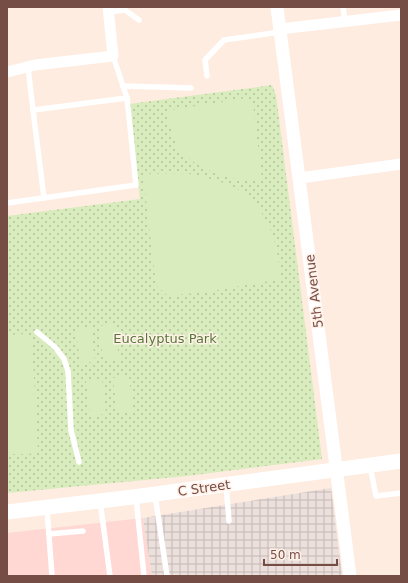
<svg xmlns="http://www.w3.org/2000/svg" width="408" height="583" font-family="'DejaVu Sans',sans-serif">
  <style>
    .commercial { fill: #ffd7d3 }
    .industrial { fill: url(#industrial-grid) }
    .grass { fill: url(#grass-dots) }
    .pitch { fill: #d9ecbd }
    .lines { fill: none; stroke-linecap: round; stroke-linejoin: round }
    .service { stroke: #fff; stroke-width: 5.5 }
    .minor { stroke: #fff; stroke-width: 11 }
    .tertiary { stroke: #fff; stroke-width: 13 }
    .secondary { stroke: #fff; stroke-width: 15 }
    .labels { text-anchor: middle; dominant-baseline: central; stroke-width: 3; stroke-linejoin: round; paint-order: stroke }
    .street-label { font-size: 13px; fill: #764d45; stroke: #fff1e8 }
    .park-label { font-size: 13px; fill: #58783a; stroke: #fff1e8 }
  </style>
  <defs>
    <pattern id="industrial-grid" width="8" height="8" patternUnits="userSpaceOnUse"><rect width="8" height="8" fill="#ece0dc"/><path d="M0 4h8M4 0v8" fill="none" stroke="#c4b8b4"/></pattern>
    <pattern id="grass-dots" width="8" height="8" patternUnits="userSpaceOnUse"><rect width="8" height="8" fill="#d9ecbd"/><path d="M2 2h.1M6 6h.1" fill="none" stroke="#b5c19b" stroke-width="1.8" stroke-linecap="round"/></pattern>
  </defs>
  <rect width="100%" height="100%" fill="#feece0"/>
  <!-- commercial -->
  <polygon class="commercial" points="143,518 152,576 7,576 7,533"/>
  <!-- industrial -->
  <polygon class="industrial" points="331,488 342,576 152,576 143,518"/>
  <!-- grass -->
  <polygon class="grass" points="272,85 276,95 322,459 187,476 7,493 7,216 140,199 129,104"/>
  <!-- pitch -->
  <g class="pitch">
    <polygon points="246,98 253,103 262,180 245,181 231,178 213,172 195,163 177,148 165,111"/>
    <path d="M186,173C204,177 223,181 239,190C244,192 247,197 251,200C272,221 279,250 280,279L213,291L168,296L156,285L143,174Z"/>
    <polygon points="115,324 119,359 103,360 99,326"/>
    <polygon points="91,327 95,362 80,363 76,329"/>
    <polygon points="26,334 32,343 38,451 29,454 7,454 7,335"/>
    <polygon points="129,376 133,411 117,413 113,378"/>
    <polygon points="102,379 106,414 90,416 86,381"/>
  </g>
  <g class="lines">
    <!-- service -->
    <g class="service">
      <polyline points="343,7 345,22"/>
      <polyline points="108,12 125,10 139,20"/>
      <polyline points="28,67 33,110 127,98"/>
      <polyline points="207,76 205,60 224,40 280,32"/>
      <polyline points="123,86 191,88"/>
      <polyline points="33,110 44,198"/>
      <polyline points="7,203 136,185 127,98 113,56"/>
      <polyline points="37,332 55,347 64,359 68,371 71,430 79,462"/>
      <polyline points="370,466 376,496 401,493"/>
      <polyline points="226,485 229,521"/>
      <polyline points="155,495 167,576"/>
      <polyline points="136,497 144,576"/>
      <polyline points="100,501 110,576"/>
      <polyline points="47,509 52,576"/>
      <polyline points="49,534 83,531"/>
    </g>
    <!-- minor -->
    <g class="minor">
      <polyline points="280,29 401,15"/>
      <polyline points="7,72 35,65 113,56 108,7"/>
      <polyline points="300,178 401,164"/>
    </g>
    <!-- tertiary -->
    <polyline class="tertiary" points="277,7 350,576"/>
    <!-- secondary -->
    <polyline class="secondary" points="7,512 133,497 401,461"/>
  </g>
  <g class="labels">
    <!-- street labels -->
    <g class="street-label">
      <text transform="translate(314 291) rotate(-97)">5th Avenue</text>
      <text transform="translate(204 488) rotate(-8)">C Street</text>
    </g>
    <!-- park labels -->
    <g class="park-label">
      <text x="165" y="338">Eucalyptus Park</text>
    </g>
  </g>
  <!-- border -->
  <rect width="408" height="583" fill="none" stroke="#764d45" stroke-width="16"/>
  <!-- scale -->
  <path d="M264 559v6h73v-6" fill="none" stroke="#764d45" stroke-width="2"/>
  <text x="270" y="559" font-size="12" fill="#764d45" stroke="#fff1e8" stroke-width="3" paint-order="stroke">50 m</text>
</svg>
